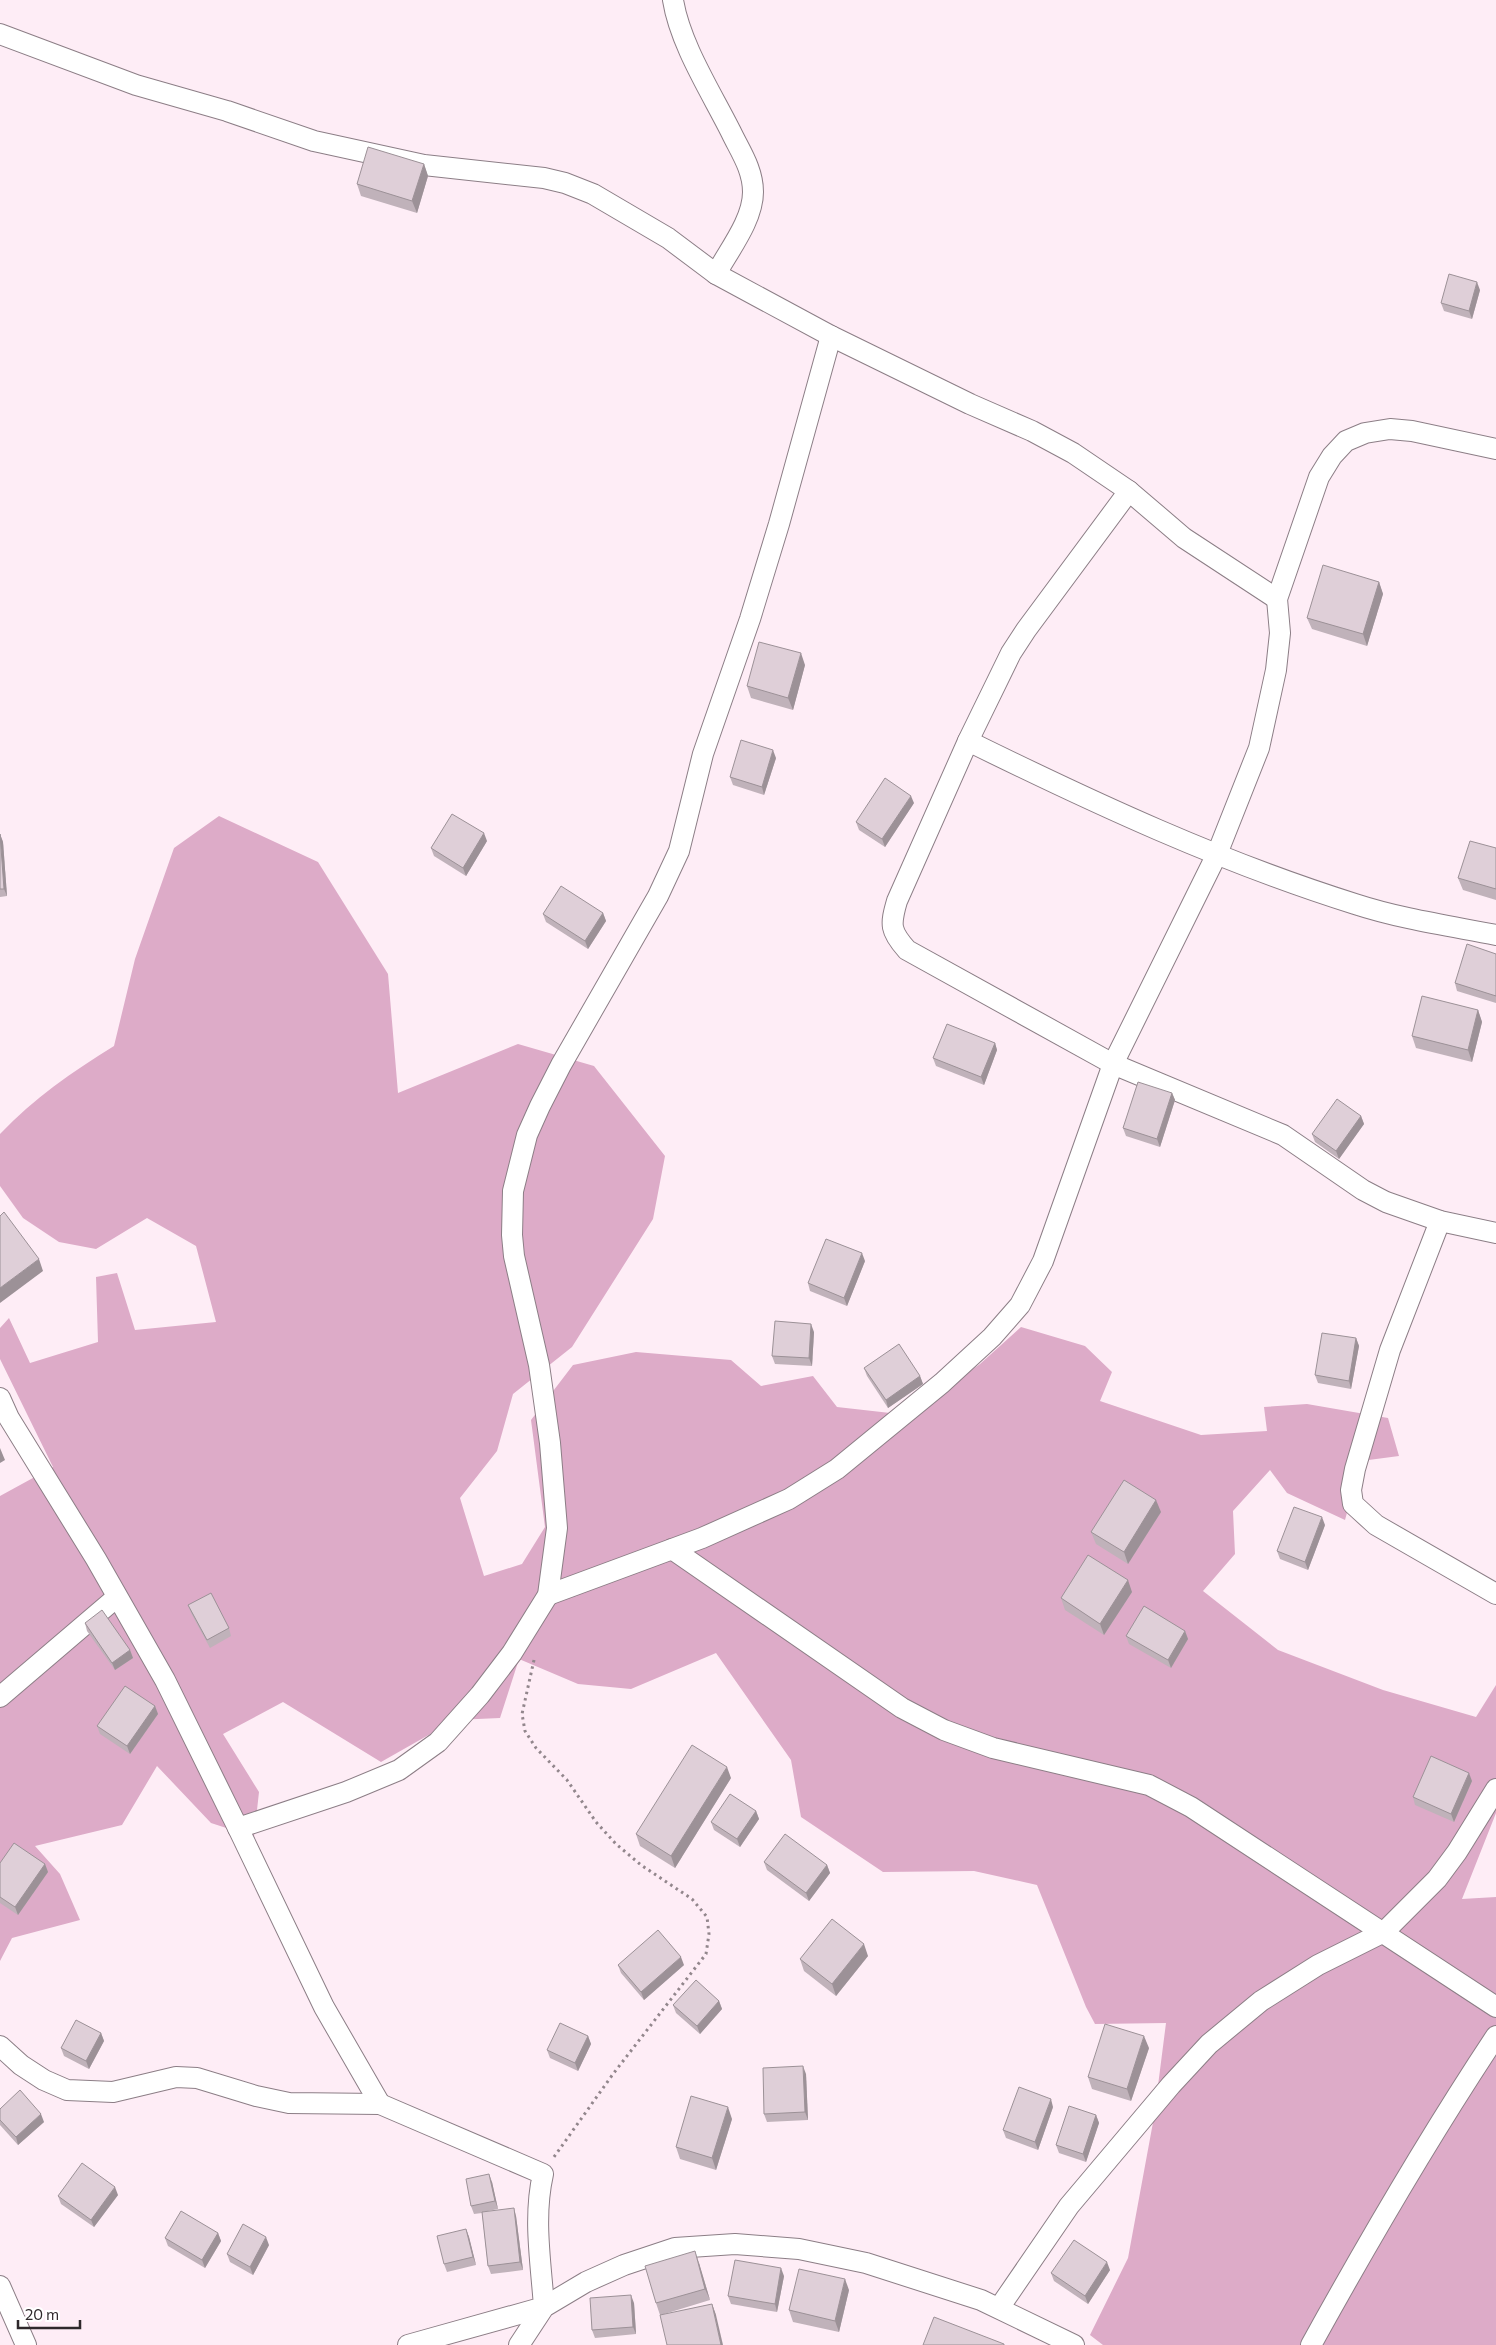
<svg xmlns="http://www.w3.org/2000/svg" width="1496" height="2345" font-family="Commissioner,sans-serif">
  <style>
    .forest { fill: #ddabc8 }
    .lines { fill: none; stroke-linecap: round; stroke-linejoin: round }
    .minor-casing { stroke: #8c7e86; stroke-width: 22 }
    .path { stroke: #92868c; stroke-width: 3; stroke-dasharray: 2.5 4; stroke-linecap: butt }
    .minor { stroke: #fff; stroke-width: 20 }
    .wall { fill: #c0b2ba }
    .shaded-wall { fill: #9c9197 }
    .building { fill: #dfcfd8; stroke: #9c9197 }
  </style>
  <rect width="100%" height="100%" fill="#feedf6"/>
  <!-- forest -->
  <path class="forest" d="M219,816L318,862L388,974L398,1093L518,1044L594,1066L665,1156L653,1219L572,1347L513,1394L497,1451L460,1498L484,1576L522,1564L545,1527L531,1420L573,1365L636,1352L731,1360L761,1386L813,1376L837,1407L908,1415L980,1364L1021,1327L1085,1346L1112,1372L1100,1401L1201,1435L1267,1431L1264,1407L1307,1404L1388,1418L1399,1456L1361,1461L1345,1520L1287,1493L1270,1470L1233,1511L1235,1554L1203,1591L1278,1650L1383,1690L1476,1717L1496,1685V1813L1462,1899L1496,1897V2345H1103L1090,2335L1128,2258L1154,2117L1166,2023L1095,2024L1086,2007L1037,1885L974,1871L883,1872L801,1817L791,1760L716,1653L631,1689L578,1684L519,1659L500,1718L455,1720L381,1762L283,1702L223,1734L259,1792L254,1837L211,1823L157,1766L122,1825L35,1846L60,1874L80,1920L12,1938L0,1961V1496L53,1467L0,1359V1328L9,1318L30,1363L98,1342L96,1277L117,1273L135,1330L216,1322L196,1246L147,1218L96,1249L59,1242L23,1218L0,1186V1134C34,1098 72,1072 114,1046L135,959L174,848Z"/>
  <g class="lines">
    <defs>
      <g id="minor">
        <path d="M673,0C680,44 711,92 731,132C740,151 753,169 753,192C753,220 729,250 716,274"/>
        <polyline points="0,34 136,85 227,111 314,141 424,165 544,178 565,183 593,194 668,238 716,274 831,336 970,404 1032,431 1073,453 1129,491 1184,538 1277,599"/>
        <path d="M1129,491L1026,630L1011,653L968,741L897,901C890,925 890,931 907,950L1113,1064L1283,1135L1363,1190L1386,1202L1440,1221L1496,1233"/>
        <path d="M968,741C1094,803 1221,862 1355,904C1401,919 1450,926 1496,935"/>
        <polyline points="1440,1221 1390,1350 1355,1469 1351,1490 1353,1504 1376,1525 1496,1594"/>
        <polyline points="0,1398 9,1418 96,1559 165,1680 238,1828 324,2007 380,2104"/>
        <polyline points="672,1549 902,1708 944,1730 993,1748 1149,1785 1191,1807 1496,2007"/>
        <polyline points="548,1595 702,1538 789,1499 837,1469 942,1383 992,1337 1020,1305 1043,1261 1113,1064 1217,854 1259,748 1276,670 1280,633 1277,599 1319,477 1332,456 1346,441 1365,433 1390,429 1412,431 1496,449"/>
        <polyline points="0,1697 117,1597"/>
        <polyline points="238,1828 346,1792 399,1770 438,1742 480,1695 512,1653 548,1595 557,1528 550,1443 539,1365 514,1256 512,1235 513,1191 527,1135 540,1106 561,1065 658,896 679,851 703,754 750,619 779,524 831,336"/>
        <path d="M0,2046L21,2065L44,2080L67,2090L113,2092L176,2077L197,2078L256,2096L289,2103L380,2104L543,2174C533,2218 541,2263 544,2307L408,2345"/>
        <polyline points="0,2286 26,2345"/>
        <polyline points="999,2308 1069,2206 1171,2085 1209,2044 1261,2001 1318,1965 1384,1932 1437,1879 1457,1852 1496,1789"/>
        <polyline points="519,2345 544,2307 586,2282 624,2265 675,2248 735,2244 799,2249 866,2263 981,2300 1074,2345"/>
        <path d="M1311,2345C1369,2240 1429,2137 1496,2036"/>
      </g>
    </defs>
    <!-- minor casing -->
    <use href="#minor" class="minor-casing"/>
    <!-- path -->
    <polyline class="path" points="534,1660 522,1714 525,1731 536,1748 567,1780 596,1822 616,1844 641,1865 692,1899 707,1917 709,1934 706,1954 613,2074 554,2157"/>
    <!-- minor -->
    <use href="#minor" class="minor"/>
  </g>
  <!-- wall -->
  <g class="wall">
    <polygon points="424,164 428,176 417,213 361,196 357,184"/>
    <polygon points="1480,290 1472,319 1444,311 1441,303"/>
    <polygon points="1379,582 1383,594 1367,646 1312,629 1307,618"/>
    <polygon points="805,665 793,710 751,698 747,686"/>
    <polygon points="776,758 764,795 733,785 730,777"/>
    <polygon points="914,803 885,847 859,830 856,822"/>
    <polygon points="0,834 3,842 7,896 0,897"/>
    <polygon points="487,841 466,876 434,856 431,848"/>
    <polygon points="1496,848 1496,900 1463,890 1458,878"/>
    <polygon points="603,913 606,921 588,949 546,922 543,914"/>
    <polygon points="1496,954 1496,1003 1457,991 1455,983"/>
    <polygon points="1478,1010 1482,1022 1472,1062 1416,1048 1412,1036"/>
    <polygon points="995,1043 997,1050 984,1085 936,1066 933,1058"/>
    <polygon points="1172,1093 1175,1100 1160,1147 1126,1136 1123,1128"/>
    <polygon points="1361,1116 1364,1124 1339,1159 1315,1142 1312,1134"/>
    <polygon points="865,1261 847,1306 810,1291 808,1283"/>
    <polygon points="814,1332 812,1366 775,1364 772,1356"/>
    <polygon points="1356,1338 1359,1346 1351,1389 1318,1383 1315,1375"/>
    <polygon points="864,1368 920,1376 923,1384 888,1408 867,1376"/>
    <polygon points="1161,1512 1128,1564 1096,1544 1091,1532"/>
    <polygon points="1325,1525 1308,1570 1280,1559 1277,1551"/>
    <polygon points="1132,1592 1104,1635 1065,1610 1061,1598"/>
    <polygon points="188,1605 229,1628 231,1636 210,1648 191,1613"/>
    <polygon points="85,1623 130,1650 133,1658 115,1670 87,1631"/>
    <polygon points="1185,1631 1188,1639 1171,1668 1129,1644 1126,1636"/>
    <polygon points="155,1706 158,1714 130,1754 100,1734 97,1726"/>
    <polygon points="731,1778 675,1868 640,1846 636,1834"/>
    <polygon points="1472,1781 1454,1822 1415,1805 1413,1797"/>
    <polygon points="756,1811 759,1819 740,1847 714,1830 711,1822"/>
    <polygon points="764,1862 827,1865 830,1873 809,1901 767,1870"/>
    <polygon points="0,1863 45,1864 48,1872 18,1915 0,1903"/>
    <polygon points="868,1956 836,1996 804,1971 800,1959"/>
    <polygon points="618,1965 684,1965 644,2000 621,1973"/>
    <polygon points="719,2001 722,2009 700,2034 676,2013 673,2005"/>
    <polygon points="101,2033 104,2041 89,2069 64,2056 61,2048"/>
    <polygon points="588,2036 591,2044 578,2071 550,2058 547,2050"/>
    <polygon points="1149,2048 1131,2101 1092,2089 1088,2077"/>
    <polygon points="806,2074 808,2120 767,2122 764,2114"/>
    <polygon points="1053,2107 1038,2150 1006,2138 1003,2130"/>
    <polygon points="0,2109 44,2122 18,2145 0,2125"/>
    <polygon points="1096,2115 1099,2123 1086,2162 1059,2153 1056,2145"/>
    <polygon points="732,2119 716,2170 680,2159 676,2147"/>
    <polygon points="492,2182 498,2209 483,2212 516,2216 523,2270 491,2274 488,2266 482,2213 474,2214 471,2206"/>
    <polygon points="118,2195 94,2227 61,2204 58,2196"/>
    <polygon points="466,2229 469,2237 476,2265 447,2272 444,2264"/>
    <polygon points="218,2233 221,2241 205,2268 168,2246 165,2238"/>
    <polygon points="269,2245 253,2275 230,2262 227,2254"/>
    <polygon points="699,2263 710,2300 661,2315 712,2304 716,2315 660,2315 656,2303"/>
    <polygon points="1110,2270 1088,2304 1054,2281 1051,2273"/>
    <polygon points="784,2276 777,2312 731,2304 728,2296"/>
    <polygon points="849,2290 839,2332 793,2322 789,2310"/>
    <polygon points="634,2303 636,2334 595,2338 592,2330"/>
  </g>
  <!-- shaded-wall -->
  <g class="shaded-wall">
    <polygon points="424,164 428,176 417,213 412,201"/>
    <polygon points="1477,282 1480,290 1472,319 1469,311"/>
    <polygon points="1379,582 1383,594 1367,646 1363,634"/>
    <polygon points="801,653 805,665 793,710 788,698"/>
    <polygon points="773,750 776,758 764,795 762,787"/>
    <polygon points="911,796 914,803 885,847 882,839"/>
    <polygon points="484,833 487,841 466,876 463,868"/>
    <polygon points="0,834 3,842 7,896 4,889"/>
    <polygon points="603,913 606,921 588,949 585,941"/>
    <polygon points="1478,1010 1482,1022 1472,1062 1468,1050"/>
    <polygon points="995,1043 997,1050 984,1085 981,1077"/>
    <polygon points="1172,1093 1175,1100 1160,1147 1157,1139"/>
    <polygon points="1361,1116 1364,1124 1339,1159 1336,1151"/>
    <polygon points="862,1253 865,1261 847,1306 844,1298"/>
    <polygon points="39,1259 43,1271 0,1303 0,1288"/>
    <polygon points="811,1324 814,1332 812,1366 809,1358"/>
    <polygon points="1356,1338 1359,1346 1351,1389 1349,1381"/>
    <polygon points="920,1376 923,1384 888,1408 886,1400"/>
    <polygon points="0,1448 5,1460 0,1463"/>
    <polygon points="1156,1500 1161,1512 1128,1564 1124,1552"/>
    <polygon points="1322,1517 1325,1525 1308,1570 1305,1562"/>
    <polygon points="1128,1580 1132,1592 1104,1635 1100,1624"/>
    <polygon points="1185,1631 1188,1639 1171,1668 1168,1660"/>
    <polygon points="130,1650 133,1658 115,1670 112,1663"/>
    <polygon points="155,1706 158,1714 130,1754 127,1746"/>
    <polygon points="727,1767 731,1778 675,1868 671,1856"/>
    <polygon points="1469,1773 1472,1781 1454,1822 1451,1814"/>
    <polygon points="756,1811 759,1819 740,1847 737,1839"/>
    <polygon points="45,1864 48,1872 18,1915 15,1907"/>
    <polygon points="827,1865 830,1873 809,1901 806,1893"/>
    <polygon points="864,1944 868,1956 836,1996 832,1984"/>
    <polygon points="681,1957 684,1965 644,2000 641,1992"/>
    <polygon points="719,2001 722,2009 700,2034 697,2026"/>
    <polygon points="101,2033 104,2041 89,2069 86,2061"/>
    <polygon points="588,2036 591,2044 578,2071 575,2063"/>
    <polygon points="1144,2036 1149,2048 1131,2101 1127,2089"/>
    <polygon points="803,2066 806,2074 808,2120 805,2112"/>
    <polygon points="1051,2099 1053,2107 1038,2150 1035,2142"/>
    <polygon points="728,2107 732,2119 716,2170 712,2158"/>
    <polygon points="41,2114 44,2122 18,2145 16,2137"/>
    <polygon points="1096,2115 1099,2123 1086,2162 1083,2154"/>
    <polygon points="489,2174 492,2182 498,2209 495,2201"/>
    <polygon points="115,2187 118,2195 94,2227 91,2220"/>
    <polygon points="514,2208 516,2216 523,2270 520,2262"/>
    <polygon points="466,2229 469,2237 476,2265 473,2257"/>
    <polygon points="218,2233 221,2241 205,2268 202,2260"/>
    <polygon points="266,2237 269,2245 253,2275 250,2267"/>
    <polygon points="695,2251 699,2263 710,2300 705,2289"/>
    <polygon points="1107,2262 1110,2270 1088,2304 1085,2296"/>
    <polygon points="781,2268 784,2276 777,2312 775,2304"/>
    <polygon points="845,2279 849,2290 839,2332 835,2321"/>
    <polygon points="631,2295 634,2303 636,2334 633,2327"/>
    <polygon points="712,2304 716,2315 723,2345 721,2345"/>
  </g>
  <!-- building -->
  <g class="building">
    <polygon points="368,147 424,164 412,201 357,184"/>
    <polygon points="1449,274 1477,282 1469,311 1441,303"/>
    <polygon points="1323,565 1379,582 1363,634 1307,618"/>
    <polygon points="759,642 801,653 788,698 747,686"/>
    <polygon points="741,740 773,750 762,787 730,777"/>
    <polygon points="885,778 911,796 882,839 856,822"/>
    <polygon points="452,814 484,833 463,868 431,848"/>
    <polygon points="0,834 4,889 0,889"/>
    <polygon points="1470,841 1496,848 1496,889 1458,878"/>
    <polygon points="561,886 603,913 585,941 543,914"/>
    <polygon points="1467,944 1496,954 1496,996 1455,983"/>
    <polygon points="1422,996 1478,1010 1468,1050 1412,1036"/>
    <polygon points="947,1024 995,1043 981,1077 933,1058"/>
    <polygon points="1138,1082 1172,1093 1157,1139 1123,1128"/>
    <polygon points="1337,1099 1361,1116 1336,1151 1312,1134"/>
    <polygon points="4,1212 39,1259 0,1288 0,1216"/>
    <polygon points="826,1239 862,1253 844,1298 808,1283"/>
    <polygon points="775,1321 811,1324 809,1358 772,1356"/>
    <polygon points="1322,1333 1356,1338 1349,1381 1315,1375"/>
    <polygon points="899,1344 920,1376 886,1400 864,1368"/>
    <polygon points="1124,1480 1156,1500 1124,1552 1091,1532"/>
    <polygon points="1294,1507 1322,1517 1305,1562 1277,1551"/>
    <polygon points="1088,1555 1128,1580 1100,1624 1061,1598"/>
    <polygon points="211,1593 229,1628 207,1640 188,1605"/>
    <polygon points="1144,1606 1185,1631 1168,1660 1126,1636"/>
    <polygon points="102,1610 130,1650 112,1663 85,1623"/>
    <polygon points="125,1686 155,1706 127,1746 97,1726"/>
    <polygon points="692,1745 727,1767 671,1856 636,1834"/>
    <polygon points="1431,1756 1469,1773 1451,1814 1413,1797"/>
    <polygon points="730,1794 756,1811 737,1839 711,1822"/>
    <polygon points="785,1834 827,1865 806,1893 764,1862"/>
    <polygon points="14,1843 45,1864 15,1907 0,1897 0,1863"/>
    <polygon points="832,1919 864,1944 832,1984 800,1959"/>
    <polygon points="658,1930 681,1957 641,1992 618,1965"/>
    <polygon points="696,1980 719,2001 697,2026 673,2005"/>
    <polygon points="76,2020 101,2033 86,2061 61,2048"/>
    <polygon points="560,2023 588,2036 575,2063 547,2050"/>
    <polygon points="1105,2024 1144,2036 1127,2089 1088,2077"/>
    <polygon points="803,2066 805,2112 764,2114 763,2068"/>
    <polygon points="1019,2087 1051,2099 1035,2142 1003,2130"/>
    <polygon points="20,2090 41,2114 16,2137 0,2120 0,2109"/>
    <polygon points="691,2096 728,2107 712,2158 676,2147"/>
    <polygon points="1069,2106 1096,2115 1083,2154 1056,2145"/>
    <polygon points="82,2163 115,2187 91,2220 58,2196"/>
    <polygon points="489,2174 495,2201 471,2206 466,2179"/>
    <polygon points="514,2208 520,2262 488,2266 482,2212"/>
    <polygon points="181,2211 218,2233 202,2260 165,2238"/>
    <polygon points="243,2224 266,2237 250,2267 227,2254"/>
    <polygon points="466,2229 473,2257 444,2264 437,2236"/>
    <polygon points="1074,2240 1107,2262 1085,2296 1051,2273"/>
    <polygon points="695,2251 705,2289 656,2303 645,2266"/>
    <polygon points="735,2260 781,2268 775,2304 728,2296"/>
    <polygon points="799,2269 845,2279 835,2321 789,2310"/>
    <polygon points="631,2295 633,2327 592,2330 590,2298"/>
    <polygon points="712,2304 721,2345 667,2345 660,2315"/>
    <polygon points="934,2317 1004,2344 1004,2345 923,2345"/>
  </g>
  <!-- scale -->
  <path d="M18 2320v8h62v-8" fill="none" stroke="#2e282b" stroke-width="2.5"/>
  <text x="25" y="2320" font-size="15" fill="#2e282b" stroke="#ffffff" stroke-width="4" paint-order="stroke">20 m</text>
</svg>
